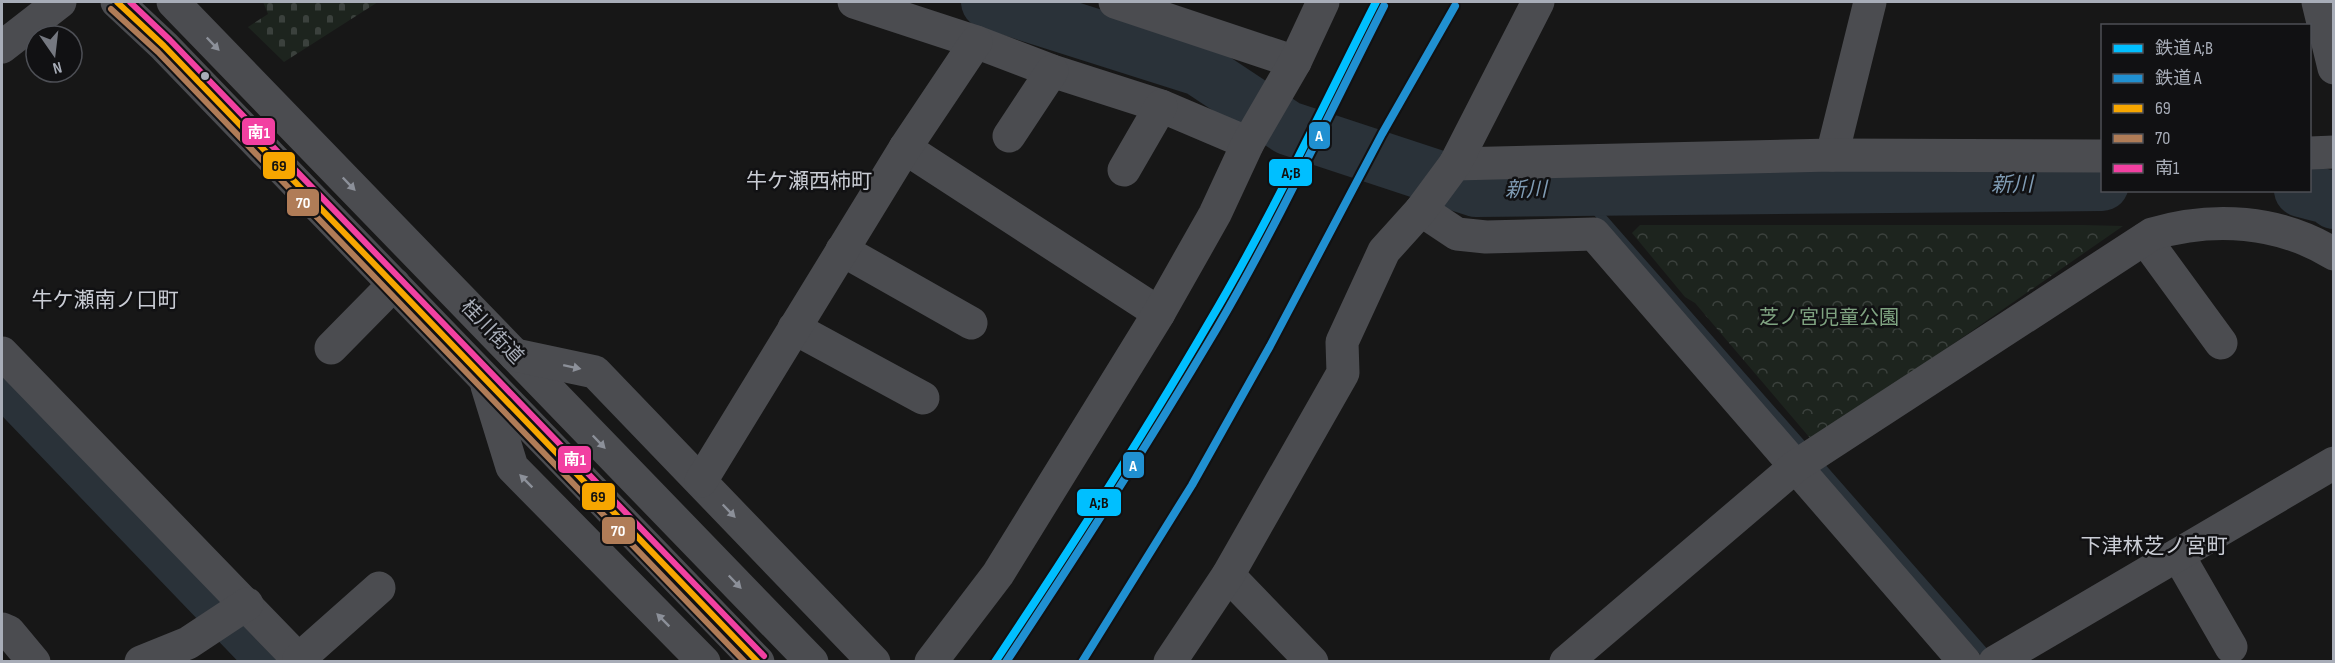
<svg xmlns="http://www.w3.org/2000/svg" width="2335" height="663" font-family="'Sofia Sans Condensed','Noto Sans JP',sans-serif">
  <style>
    .forest { fill: url(#forest-crowns) }
    .cemetery { fill: url(#cemetery-stones) }
    .lines { fill: none; stroke-linecap: round; stroke-linejoin: round }
    .stream { stroke: #2a3239; stroke-width: 9 }
    .river { stroke: #2a3239; stroke-width: 54 }
    .minor { stroke: #4b4c50; stroke-width: 33 }
    .bus-1-casing { stroke: #111113; stroke-width: 10 }
    .bus-2-casing { stroke: #111113; stroke-width: 10 }
    .bus-3-casing { stroke: #111113; stroke-width: 10 }
    .bus-1 { stroke: #f7a600; stroke-width: 6 }
    .bus-2 { stroke: #b07c57; stroke-width: 6 }
    .bus-3 { stroke: #f240a1; stroke-width: 6 }
    .rail-1-casing { stroke: #111113; stroke-width: 12 }
    .rail-2-casing { stroke: #111113; stroke-width: 12 }
    .rail-1 { stroke: #00bfff; stroke-width: 8 }
    .rail-2 { stroke: #2090d1; stroke-width: 8 }
    .oneway { fill: #8c9099 }
    .bus-dot { fill: #a8adb8; stroke: #111113; stroke-width: 2 }
    .labels { text-anchor: middle; dominant-baseline: central; stroke-width: 5; stroke-linejoin: round; paint-order: stroke }
    .park-label { font-size: 20px; fill: #7fa381; stroke: #111113 }
    .street-label { font-size: 20px; fill: #a8adb8; stroke: #111113 }
    .neighbourhood-label { font-size: 21px; fill: #c9ccd4; stroke: #111113 }
    .water-label { font-size: 21px; font-style: italic; fill: #7f9bb3; stroke: #111113 }
    .line-badge { stroke: #111113; stroke-width: 2 }
    .badge-label { font-size: 16px; text-anchor: middle; font-weight: bold; fill: #fff }
    .pale-badge-label { font-size: 16px; text-anchor: middle; font-weight: bold; fill: #111 }
  </style>
  <defs>
    <pattern id="forest-crowns" width="20" height="18" patternUnits="userSpaceOnUse" patternTransform="scale(1.5)"><rect width="20" height="18" fill="#1d241e"/><path d="M2 6a3 3 0 1 1 6 0M12 15a3 3 0 1 1 6 0" fill="none" stroke="#3b413d"/></pattern>
    <pattern id="cemetery-stones" width="16" height="16" patternUnits="userSpaceOnUse" patternTransform="scale(1.5)"><rect width="16" height="16" fill="#1d241e"/><path d="M2 7V4a2 2 0 0 1 4 0v3zM10 15v-3a2 2 0 0 1 4 0v3z" fill="#3b413d"/></pattern>
  </defs>
  <rect width="100%" height="100%" fill="#171717"/>
  <!-- forest -->
  <polygon class="forest" points="1640,225 2082,225 2123,226 1815,440 1810,438 1695,303 1685,297 1632,233"/>
  <!-- cemetery -->
  <polygon class="cemetery" points="263,2 378,2 284,62 248,27 268,14"/>
  <g class="lines">
    <!-- stream -->
    <polyline class="stream" points="1577,189 1991,660"/>
    <!-- river -->
    <g class="river">
      <polyline points="988,2 1199,69 1288,128 1476,190 2102,184"/>
      <polyline points="2301,190 2328,197 2334,202"/>
      <polyline points="2,380 5,380 276,662"/>
    </g>
    <!-- minor -->
    <g class="minor">
      <polyline points="117,2 164,46 758,662"/>
      <polyline points="173,2 812,662"/>
      <polyline points="854,2 976,42 1052,71 1161,106 1248,143"/>
      <polyline points="1115,2 1295,62"/>
      <polyline points="2318,2 2334,68"/>
      <polyline points="2,47 60,2"/>
      <polyline points="1009,136 1052,71"/>
      <polyline points="905,148 1159,313"/>
      <polyline points="2310,153 2334,152"/>
      <polyline points="1832,155 1870,2"/>
      <polyline points="1455,164 1832,155 2102,156"/>
      <polyline points="1124,170 1161,106"/>
      <polyline points="1421,210 1457,234 1486,237 1594,234 1965,662"/>
      <polyline points="2145,239 2221,343"/>
      <polyline points="842,250 971,323"/>
      <polyline points="794,328 923,398"/>
      <polyline points="331,348 394,284"/>
      <polyline points="2,353 301,662"/>
      <polyline points="515,355 595,372 874,662"/>
      <polyline points="487,386 512,467 704,662"/>
      <polyline points="701,481 905,148 976,42"/>
      <polyline points="2178,555 2231,647"/>
      <polyline points="1228,575 1312,662"/>
      <polyline points="2,629 9,632 34,662"/>
      <polyline points="299,659 379,588"/>
      <polyline points="141,662 188,643 247,604"/>
      <polyline points="931,662 998,574 1159,313 1215,214 1248,143 1295,62 1323,2"/>
      <polyline points="1170,662 1228,575 1343,373 1342,342 1384,251 1421,210 1455,164 1538,2"/>
      <path d="M1566,662L1796,466L2152,234C2213,216 2279,220 2334,254"/>
      <polyline points="1995,662 2334,463"/>
    </g>
    <defs>
      <polyline id="bus-1" points="117,2 164,46 758,662"/>
      <polyline id="bus-2" points="111,9 158,52 745,662"/>
      <polyline id="bus-3" points="130,2 170,40 764,656"/>
    </defs>
    <!-- bus-1 casing -->
    <use href="#bus-1" class="bus-1-casing"/>
    <!-- bus-2 casing -->
    <use href="#bus-2" class="bus-2-casing"/>
    <!-- bus-3 casing -->
    <use href="#bus-3" class="bus-3-casing"/>
    <!-- bus-1 -->
    <use href="#bus-1" class="bus-1"/>
    <!-- bus-2 -->
    <use href="#bus-2" class="bus-2"/>
    <!-- bus-3 -->
    <use href="#bus-3" class="bus-3"/>
    <defs>
      <path id="rail-1" d="M995,662C1069,551 1141,439 1208,324C1270,220 1321,110 1376,2"/>
      <g id="rail-2">
        <path d="M1006,662C1079,552 1150,441 1217,328C1278,224 1329,114 1384,6"/>
        <polyline points="1082,662 1192,485 1270,346 1382,134 1455,6"/>
      </g>
    </defs>
    <!-- rail-1 casing -->
    <use href="#rail-1" class="rail-1-casing"/>
    <!-- rail-2 casing -->
    <use href="#rail-2" class="rail-2-casing"/>
    <!-- rail-1 -->
    <use href="#rail-1" class="rail-1"/>
    <!-- rail-2 -->
    <use href="#rail-2" class="rail-2"/>
  </g>
  <!-- one-way arrows -->
  <defs><path id="oneway-solid" d="M-6-.8H1V-3.2L6.5 0L1 3.2V.8H-6Z" transform="scale(1.5)"/></defs>
  <g class="oneway">
    <use href="#oneway-solid" transform="translate(213 44) rotate(46)"/>
    <use href="#oneway-solid" transform="translate(349 184) rotate(46)"/>
    <use href="#oneway-solid" transform="translate(572 367) rotate(12)"/>
    <use href="#oneway-solid" transform="translate(599 442) rotate(46)"/>
    <use href="#oneway-solid" transform="translate(526 481) rotate(-135)"/>
    <use href="#oneway-solid" transform="translate(729 511) rotate(46)"/>
    <use href="#oneway-solid" transform="translate(735 582) rotate(46)"/>
    <use href="#oneway-solid" transform="translate(663 620) rotate(-135)"/>
  </g>
  <!-- markers -->
  <circle class="bus-dot" cx="205" cy="76" r="5"/>
  <g class="labels">
    <!-- park labels -->
    <g class="park-label">
      <text x="1829" y="318">芝ノ宮児童公園</text>
    </g>
    <!-- street labels -->
    <g class="street-label">
      <text transform="translate(492 332) rotate(46)">桂川街道</text>
    </g>
    <!-- neighbourhood labels -->
    <g class="neighbourhood-label">
      <text x="809" y="181">牛ケ瀬西柿町</text>
      <text x="105" y="300">牛ケ瀬南ノ口町</text>
      <text x="2154" y="546">下津林芝ノ宮町</text>
    </g>
    <!-- water labels -->
    <g class="water-label">
      <text transform="translate(2012 185) rotate(-1)">新川</text>
      <text transform="translate(1526 190) rotate(-1)">新川</text>
    </g>
  </g>
  <g class="line-badge">
    <rect x="241" y="117" width="35" height="29" rx="6" fill="#f240a1"/>
    <rect x="1308" y="121" width="23" height="29" rx="6" fill="#2090d1"/>
    <rect x="262" y="151" width="34" height="29" rx="6" fill="#f7a600"/>
    <rect x="1268" y="158" width="45" height="29" rx="6" fill="#00bfff"/>
    <rect x="286" y="188" width="34" height="29" rx="6" fill="#b07c57"/>
    <rect x="557" y="445" width="35" height="29" rx="6" fill="#f240a1"/>
    <rect x="1122" y="451" width="23" height="28" rx="6" fill="#2090d1"/>
    <rect x="581" y="482" width="35" height="29" rx="6" fill="#f7a600"/>
    <rect x="1076" y="488" width="46" height="29" rx="6" fill="#00bfff"/>
    <rect x="601" y="516" width="35" height="29" rx="6" fill="#b07c57"/>
  </g>
  <g class="badge-label">
    <text x="259" y="138">南1</text>
    <text x="1319" y="141">A</text>
    <text x="303" y="208">70</text>
    <text x="575" y="465">南1</text>
    <text x="1133" y="471">A</text>
    <text x="618" y="536">70</text>
  </g>
  <g class="pale-badge-label">
    <text x="279" y="171">69</text>
    <text x="1291" y="178">A;B</text>
    <text x="598" y="502">69</text>
    <text x="1099" y="508">A;B</text>
  </g>
  <!-- border -->
  <rect width="2335" height="663" fill="none" stroke="#a8adb8" stroke-width="6"/>
  <!-- legend -->
  <rect x="2101" y="24" width="210" height="168" fill="#111113" stroke="#4d4f55" stroke-width="1.5"/>
  <rect x="2113" y="44" width="30" height="9" fill="#00bfff" stroke="#4d4f55" stroke-width="1.5"/>
  <text x="2155" y="54" font-size="18" fill="#a8adb8">鉄道 A;B</text>
  <rect x="2113" y="74" width="30" height="9" fill="#2090d1" stroke="#4d4f55" stroke-width="1.5"/>
  <text x="2155" y="84" font-size="18" fill="#a8adb8">鉄道 A</text>
  <rect x="2113" y="104" width="30" height="9" fill="#f7a600" stroke="#4d4f55" stroke-width="1.5"/>
  <text x="2155" y="114" font-size="18" fill="#a8adb8">69</text>
  <rect x="2113" y="134" width="30" height="9" fill="#b07c57" stroke="#4d4f55" stroke-width="1.5"/>
  <text x="2155" y="144" font-size="18" fill="#a8adb8">70</text>
  <rect x="2113" y="164" width="30" height="9" fill="#f240a1" stroke="#4d4f55" stroke-width="1.5"/>
  <text x="2155" y="174" font-size="18" fill="#a8adb8">南1</text>
  <!-- north arrow -->
  <g transform="translate(54 54) rotate(166)"><circle r="28" fill="#111113" stroke="#4d4f55" stroke-width="1.5"/>
  <path d="M0-4.5L10 22L0 15L-10 22Z" fill="#757880"/>
  <text y="-9" font-size="16" font-weight="bold" text-anchor="middle" fill="#a8adb8">N</text>
  </g>
</svg>
